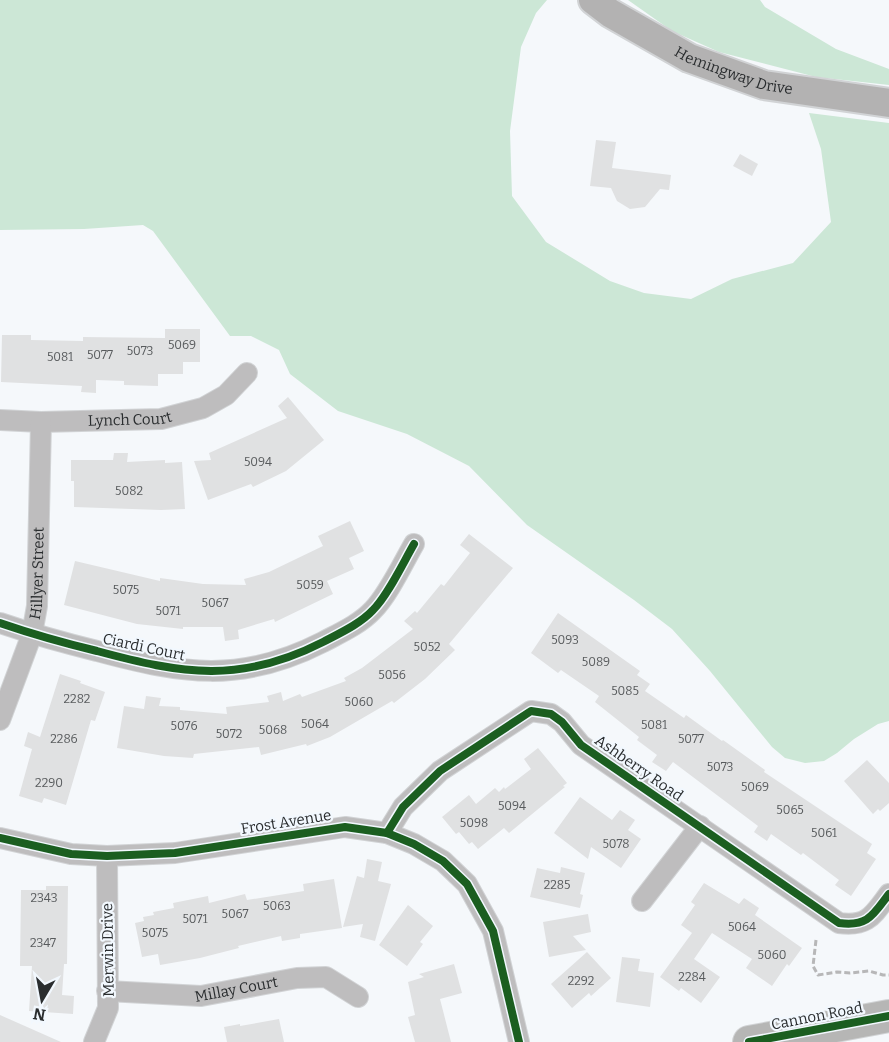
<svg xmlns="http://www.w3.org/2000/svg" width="889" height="1042" font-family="Bitter,serif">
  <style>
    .green { fill: #cce7d6 }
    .building { fill: #e0e1e2 }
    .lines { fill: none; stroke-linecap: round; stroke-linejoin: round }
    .street-casing { stroke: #d1d3d5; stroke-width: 22 }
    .secondary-casing { stroke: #d1d3d5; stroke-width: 32 }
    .primary-casing { stroke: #d1d3d5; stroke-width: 34 }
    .path { stroke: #b7b7b8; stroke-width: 3; stroke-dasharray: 6 3; stroke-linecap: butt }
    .street { stroke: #bebdbe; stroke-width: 20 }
    .secondary { stroke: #b3b2b2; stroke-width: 28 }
    .primary { stroke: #b6b6b5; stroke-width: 32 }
    .cycleway-casing { stroke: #f2f8fe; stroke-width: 11 }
    .cycleway { stroke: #1b5e20; stroke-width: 8 }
    .labels { text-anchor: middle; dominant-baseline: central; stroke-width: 4.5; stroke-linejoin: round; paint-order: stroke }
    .number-label { font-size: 12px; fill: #585b5d }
    .street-label { font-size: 15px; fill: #2a2d2f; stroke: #f2f8fe }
  </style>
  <rect width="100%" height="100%" fill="#f5f8fb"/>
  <!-- green -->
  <g class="green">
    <polygon points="0,0 547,0 536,13 521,47 510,131 512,196 546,242 610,281 644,293 691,299 732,279 793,263 831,222 821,149 809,113 889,123 889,721 878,724 854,739 837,753 824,761 805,763 785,758 772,747 710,671 672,629 634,600 527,525 469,466 407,434 338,411 290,374 279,350 251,336 230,336 153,231 143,225 84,229 0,230"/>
    <polygon points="628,0 760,0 765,7 836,49 889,69 889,85 816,77 719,52 672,31"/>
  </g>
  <!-- building -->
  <g class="building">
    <polygon points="596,140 616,142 612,168 671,175 669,190 660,189 645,207 630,209 617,201 611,188 590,186"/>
    <polygon points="740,154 758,164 752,176 733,166"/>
    <polygon points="165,329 200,329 200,362 183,362 183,374 158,374 158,386 124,385 124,381 96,380 96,393 81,392 82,386 1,382 2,335 31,335 31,340 83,341 83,337 165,338"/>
    <polygon points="288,397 324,440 286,471 253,487 251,484 208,500 194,461 211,460 209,453 287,418 278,406"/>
    <polygon points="114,453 128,453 127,462 165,460 165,463 182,462 185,509 161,510 74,507 74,481 71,481 71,460 113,460"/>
    <polygon points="350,521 364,551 349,558 354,569 327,581 333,594 275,622 274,619 238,630 239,639 225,641 223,627 183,627 183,629 137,624 64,605 75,561 160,581 160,578 203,584 246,585 244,579 269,572 323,546 318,536"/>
    <polygon points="469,534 513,568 449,644 455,650 425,679 394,703 392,701 330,737 307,746 306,744 261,755 259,747 194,754 193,758 164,756 117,748 124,706 144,709 146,696 161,698 159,706 180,707 180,710 227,714 226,707 269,702 267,696 281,692 283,701 300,694 302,697 346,681 344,678 362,668 413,629 404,621 415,611 417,613 441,584 444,586 470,553 460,545"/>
    <polygon points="558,613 640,671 637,675 650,684 645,691 684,718 686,715 722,741 723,740 765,770 764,772 872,844 867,853 876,859 851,896 835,885 839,880 803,853 801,855 771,834 767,841 754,832 758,826 673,762 666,771 652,762 657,755 637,740 639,737 595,702 599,696 561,670 558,673 531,653"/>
    <polygon points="60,674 81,681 80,683 105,692 95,721 91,720 66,805 44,798 42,803 19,796 32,749 24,746 28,732 40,737"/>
    <polygon points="538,748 567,783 563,786 565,787 509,833 504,828 478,849 472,842 469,844 459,832 456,834 442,817 469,795 476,804 495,788 499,792 504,787 505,789 531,769 524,759"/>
    <polygon points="867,760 889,783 889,803 880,811 878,809 873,814 844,781"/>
    <polygon points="580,797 612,820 620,810 635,820 628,830 641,839 621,868 591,847 588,859 554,833"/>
    <polygon points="367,859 382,862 378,881 391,884 375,941 360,937 363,924 343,927 357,876 364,878"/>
    <polygon points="561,867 585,873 580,894 583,895 580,908 530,897 537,868 560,873"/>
    <polygon points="334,879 342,928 300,934 300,938 282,941 281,936 238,946 239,948 200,958 160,965 158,954 142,957 135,923 144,921 143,917 154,915 153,912 174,908 173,903 208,896 209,903 245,894 247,900 304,891 303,884"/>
    <polygon points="704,883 739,904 744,898 759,908 755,915 802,948 789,966 787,964 772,986 746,968 752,959 712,933 694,959 720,977 701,1003 681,988 679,991 660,977 692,933 681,925 695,905 691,902"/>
    <polygon points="46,886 68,886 67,964 64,964 62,995 74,996 73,1014 29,1011 32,966 20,966 21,890 46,890"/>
    <polygon points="408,905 433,926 420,942 423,944 407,966 379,945"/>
    <polygon points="588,914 591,932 573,936 586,950 549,957 543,922"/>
    <polygon points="587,952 611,978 591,996 589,993 572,1008 551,984"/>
    <polygon points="622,957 640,959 638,971 654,973 650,1007 616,1002"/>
    <polygon points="454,964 462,993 440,999 451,1042 415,1042 408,1017 415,1015 408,982 424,977 419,974"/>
    <polygon points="0,1015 61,1042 0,1042"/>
    <polygon points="279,1019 284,1042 227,1042 224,1027 240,1024 240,1026"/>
  </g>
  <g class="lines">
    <defs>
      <g id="street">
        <path id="s1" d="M0,420L41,422L161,419L203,408L226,395L247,373"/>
        <path d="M0,623C32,634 64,643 97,651C182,674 241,684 323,642C340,633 360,624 373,610C388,595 403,563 414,544"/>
        <path id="s2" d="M0,720L32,634L37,606L41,422"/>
        <path d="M387,833L403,807L440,771L531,711L551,714L562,722L581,745L839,923C868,927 873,915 889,894"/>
        <polyline points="0,838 71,854 107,856 175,853 345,827 387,833 414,844 443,861 467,884 493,931 519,1042"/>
        <polyline points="642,901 700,826"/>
        <path id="s3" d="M107,991L201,996L297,978L326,977L358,997"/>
        <polyline points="94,1042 108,1008 107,856"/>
      </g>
      <g id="secondary">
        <path id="s4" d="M593,0L610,13L689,58L764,85L889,103"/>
      </g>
      <polyline id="primary" points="749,1042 889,1016"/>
    </defs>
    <!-- street casing -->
    <use href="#street" class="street-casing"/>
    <!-- secondary casing -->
    <use href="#secondary" class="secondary-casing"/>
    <!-- primary casing -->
    <use href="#primary" class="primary-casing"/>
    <!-- path -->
    <polyline class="path" points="816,940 813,966 818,975 837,972 850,973 869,971 883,975 889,975"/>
    <!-- street -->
    <use href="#street" class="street"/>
    <!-- secondary -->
    <use href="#secondary" class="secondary"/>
    <!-- primary -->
    <use href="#primary" class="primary"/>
    <defs>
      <g id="cycleway">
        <path d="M0,623C32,634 64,643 97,651C182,674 241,684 323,642C340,633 360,624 373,610C388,595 403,563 414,544"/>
        <path d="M387,833L403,807L440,771L531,711L551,714L562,722L581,745L839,923C868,927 873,915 889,894"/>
        <polyline points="0,838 71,854 107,856 175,853 345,827 387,833 414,844 443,861 467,884 493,931 519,1042"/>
        <polyline points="749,1042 889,1016"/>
      </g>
    </defs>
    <!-- cycleway casing -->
    <use href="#cycleway" class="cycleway-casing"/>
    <!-- cycleway -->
    <use href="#cycleway" class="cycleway"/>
  </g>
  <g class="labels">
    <!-- number labels -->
    <g class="number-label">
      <text x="182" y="345">5069</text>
      <text x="140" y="351">5073</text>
      <text x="100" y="355">5077</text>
      <text x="60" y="357">5081</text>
      <text x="258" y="462">5094</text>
      <text x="129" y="491">5082</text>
      <text x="310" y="585">5059</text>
      <text x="126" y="590">5075</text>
      <text x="215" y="603">5067</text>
      <text x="168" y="611">5071</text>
      <text x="565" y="640">5093</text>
      <text x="427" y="647">5052</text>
      <text x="596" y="662">5089</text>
      <text x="392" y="675">5056</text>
      <text x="625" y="691">5085</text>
      <text x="77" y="699">2282</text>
      <text x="359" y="702">5060</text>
      <text x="315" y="724">5064</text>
      <text x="654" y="725">5081</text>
      <text x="184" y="726">5076</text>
      <text x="273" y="730">5068</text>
      <text x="229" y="734">5072</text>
      <text x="64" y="739">2286</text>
      <text x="691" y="739">5077</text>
      <text x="720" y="767">5073</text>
      <text x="49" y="783">2290</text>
      <text x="755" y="787">5069</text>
      <text x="512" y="806">5094</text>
      <text x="790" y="810">5065</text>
      <text x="474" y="823">5098</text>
      <text x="824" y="833">5061</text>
      <text x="616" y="844">5078</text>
      <text x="557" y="885">2285</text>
      <text x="44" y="898">2343</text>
      <text x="277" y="906">5063</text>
      <text x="235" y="914">5067</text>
      <text x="195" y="919">5071</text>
      <text x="742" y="927">5064</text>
      <text x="155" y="933">5075</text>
      <text x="43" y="943">2347</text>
      <text x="772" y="955">5060</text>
      <text x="692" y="977">2284</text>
      <text x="581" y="981">2292</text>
    </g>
    <!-- street labels -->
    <g class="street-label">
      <text stroke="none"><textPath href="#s4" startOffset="159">Hemingway Drive</textPath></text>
      <text stroke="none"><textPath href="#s1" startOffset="130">Lynch Court</textPath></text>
      <text stroke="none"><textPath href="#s2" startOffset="153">Hillyer Street</textPath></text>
      <text transform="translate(144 647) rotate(12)">Ciardi Court</text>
      <text transform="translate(639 768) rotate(35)">Ashberry Road</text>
      <text transform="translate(286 822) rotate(-9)">Frost Avenue</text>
      <text transform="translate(108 950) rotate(-91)">Merwin Drive</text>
      <text stroke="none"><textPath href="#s3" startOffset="130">Millay Court</textPath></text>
      <text transform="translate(817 1016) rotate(-11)">Cannon Road</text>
    </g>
  </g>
  <!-- north arrow -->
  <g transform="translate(42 1000) rotate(190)" stroke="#f2f8fe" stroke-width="4.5" paint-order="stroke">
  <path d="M0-4.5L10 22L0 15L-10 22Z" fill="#2a2d2f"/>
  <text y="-9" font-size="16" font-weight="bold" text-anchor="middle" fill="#2a2d2f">N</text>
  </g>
</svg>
